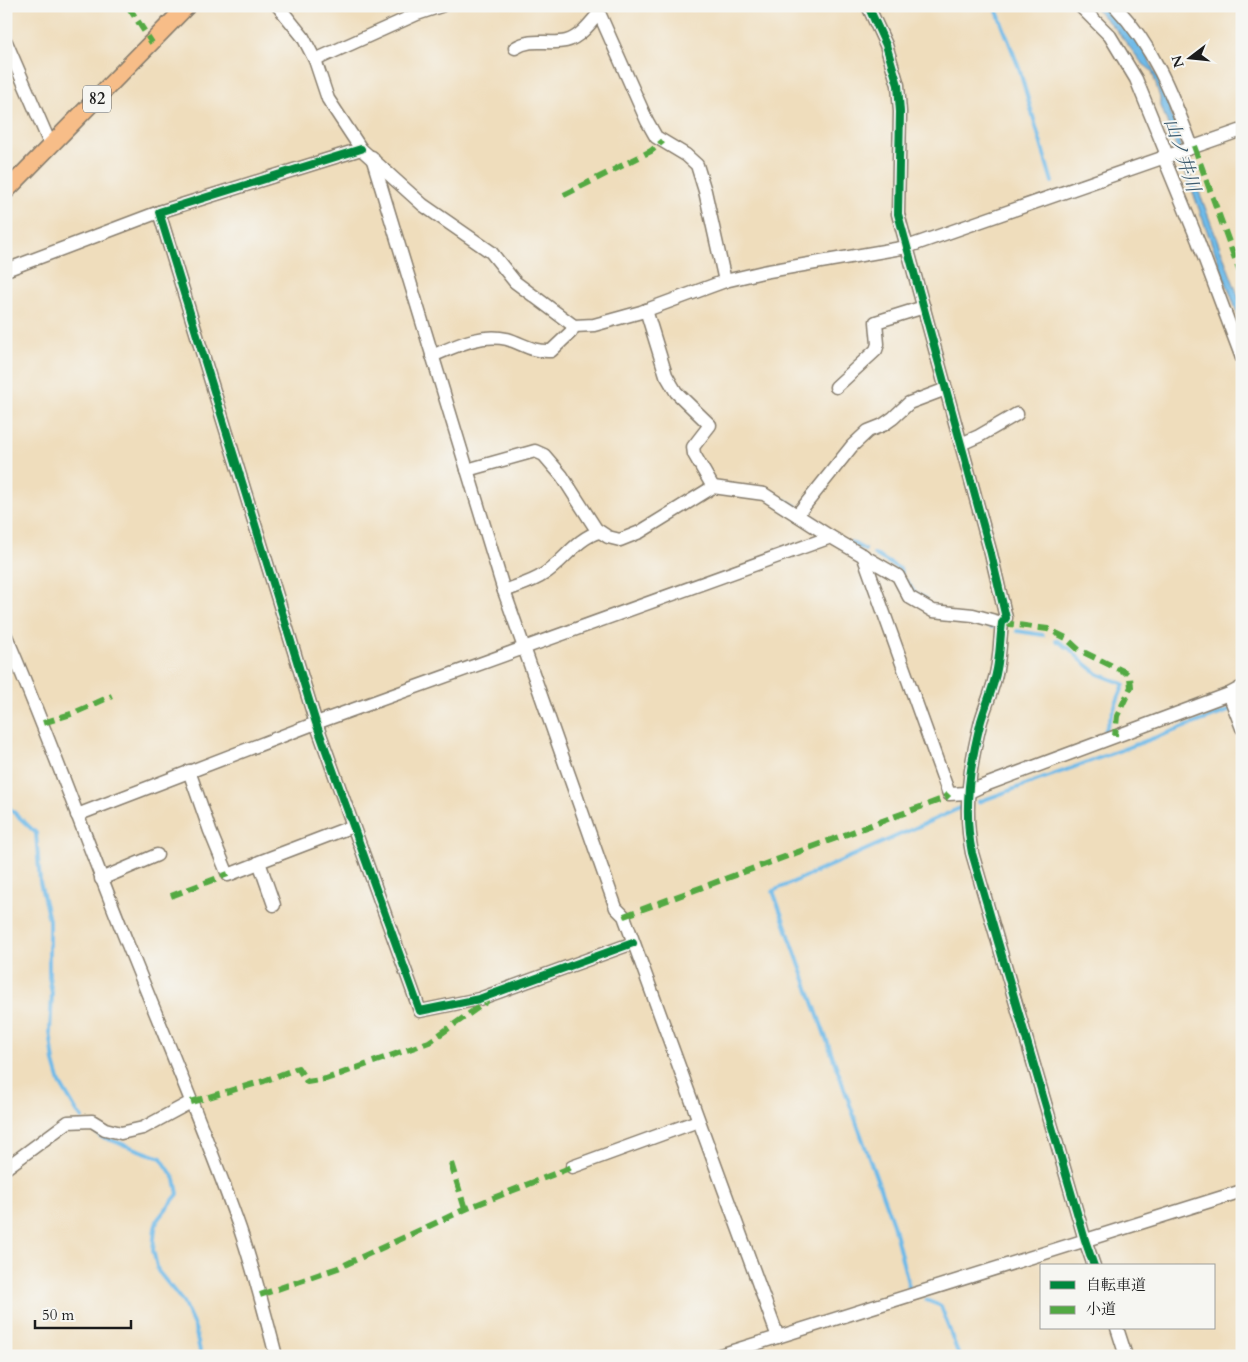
<svg xmlns="http://www.w3.org/2000/svg" width="1248" height="1362" font-family="Cardo,'Noto Serif JP',serif">
  <style>
    .water { fill: #6ebae8; stroke: #456b82 }
    .lines { fill: none; stroke-linecap: round; stroke-linejoin: round }
    .stream { stroke: #6ebae8; stroke-width: 4 }
    .minor-casing { stroke: #867c6c; stroke-width: 15 }
    .major-casing { stroke: #867c6c; stroke-width: 19 }
    .minor { stroke: #fff; stroke-width: 12 }
    .major { stroke: #f7bd88; stroke-width: 16 }
    .quiet { stroke: #52a943; stroke-width: 6; stroke-dasharray: 12 6; stroke-linecap: butt }
    .cycleway-casing { stroke: #f6f6f2; stroke-width: 11 }
    .cycleway { stroke: #00873e; stroke-width: 8 }
    .labels { text-anchor: middle; dominant-baseline: central; stroke-width: 4; stroke-linejoin: round; paint-order: stroke }
    .shield { fill: #f6f6f2; stroke: #5d5d5c; stroke-width: 1 }
    .shield-label { font-size: 16px; font-weight: bold; fill: #1c1c1c }
    .water-label { font-size: 19px; font-style: italic; fill: #3d5b6e; stroke: #f6f6f2 }
  </style>
  <rect width="100%" height="100%" fill="#f6f6f2"/>
  <filter id="ink" filterUnits="userSpaceOnUse"><feTurbulence type="fractalNoise" baseFrequency=".02" numOctaves="2"/><feDisplacementMap in="SourceGraphic" scale="10" xChannelSelector="R" yChannelSelector="G"/><feConvolveMatrix kernelMatrix="1 2 1 2 8 2 1 2 1" color-interpolation-filters="sRGB"/></filter>
  <filter id="wash" filterUnits="userSpaceOnUse"><feTurbulence type="fractalNoise" baseFrequency=".0096" numOctaves="4" result="noise"/><feDisplacementMap in="SourceGraphic" scale="20" xChannelSelector="R" yChannelSelector="G"/><feGaussianBlur stdDeviation="1.12" result="paint"/><feColorMatrix in="noise" values="0 0 0 0 0 0 0 0 0 0 0 0 0 0 0 0 0 1.4 0 .05"/><feComposite in="paint" operator="in"/></filter>
  <g filter="url(#wash)">
    <rect width="100%" height="100%" fill="#efddbc"/>
    <!-- water -->
    <polygon class="water" points="1093,6 1105,6 1130,30 1144,49 1165,94 1192,180 1200,194 1239,298 1242,310 1242,326 1160,103 1160,98 1152,71 1142,63 1117,31"/>
    <g class="lines">
      <!-- stream -->
      <g class="stream">
        <polyline points="995,6 1019,68 1052,182"/>
        <polyline points="784,500 797,507"/>
        <polyline points="805,513 820,523"/>
        <polyline points="851,542 865,550"/>
        <polyline points="874,554 900,569 902,573"/>
        <polyline points="907,581 914,592 926,599"/>
        <polyline points="975,621 992,627"/>
        <polyline points="1017,631 1043,635"/>
        <polyline points="1056,640 1070,649 1081,660 1098,674 1124,684 1105,731"/>
        <polyline points="978,802 1242,706"/>
        <polyline points="6,805 36,833 40,882 49,920 49,977 52,994 50,1031 54,1062 60,1083 77,1112 82,1118"/>
        <polyline points="91,1127 100,1136 161,1158 175,1179 178,1194 158,1219 155,1228 153,1250 158,1271 183,1302 195,1328 201,1356"/>
        <polyline points="909,1287 893,1224 773,891 960,808"/>
        <polyline points="926,1300 941,1306 959,1356"/>
      </g>
    </g>
  </g>
  <g filter="url(#ink)">
    <g class="lines">
      <defs>
        <g id="minor">
          <polyline points="278,6 303,37 315,60 328,99 361,149 423,205 491,252 515,282 574,326 594,325 641,312 725,281 763,272 907,247 1242,130"/>
          <polyline points="596,6 647,121 656,137 686,155 697,165 705,191 725,281"/>
          <path d="M868,6L886,45L898,85L900,112L898,214L991,554L1006,618L1002,623C1000,639 1000,654 997,669C994,687 986,704 981,721C970,764 963,809 972,853L1085,1240L1094,1266"/>
          <polyline points="1080,6 1110,36 1136,79 1167,155"/>
          <path d="M1115,6C1154,47 1172,94 1192,147"/>
          <polyline points="6,42 51,146"/>
          <path d="M515,48C532,37 547,45 566,41C579,38 590,24 599,13"/>
          <polyline points="315,60 417,14 441,6"/>
          <polyline points="1163,156 1198,241 1242,358"/>
          <polyline points="372,157 504,591 616,908 624,916 778,1337"/>
          <polyline points="159,212 316,723 420,1011 479,999 633,943"/>
          <polyline points="6,270 159,212 361,149"/>
          <polyline points="646,310 666,375 676,392 710,425 693,447 694,454 713,487"/>
          <path d="M432,356C456,346 480,333 507,339C524,344 531,352 551,351L571,332L574,326"/>
          <polyline points="836,387 876,350 878,344 876,322 924,307"/>
          <polyline points="961,444 979,436 1017,414"/>
          <polyline points="467,470 535,451 544,455 562,476 596,529 608,537 620,540 640,532 713,487 764,494 831,537 898,576 909,597 933,611 973,615 1002,623"/>
          <polyline points="797,515 852,446 868,431 883,425 893,418 909,403 946,389"/>
          <polyline points="863,555 949,794 967,793 980,787 1229,694 1242,687"/>
          <path d="M504,591C517,586 533,582 544,574C563,562 577,538 599,532"/>
          <path d="M6,636C50,738 87,843 128,945C166,1040 206,1133 240,1229C254,1271 265,1313 276,1356"/>
          <polyline points="1229,694 1242,728"/>
          <polyline points="189,771 210,831 228,875 259,863"/>
          <polyline points="77,815 316,723 831,537"/>
          <polyline points="101,879 157,855"/>
          <polyline points="274,905 259,862 353,826"/>
          <polyline points="572,1167 698,1121"/>
          <polyline points="6,1168 68,1122 92,1121 105,1129 121,1133 143,1128 191,1102"/>
          <polyline points="1117,1328 1126,1356"/>
          <polyline points="717,1356 1242,1191"/>
        </g>
        <polyline id="major" points="6,191 187,6"/>
      </defs>
      <!-- minor casing -->
      <use href="#minor" class="minor-casing"/>
      <!-- major casing -->
      <use href="#major" class="major-casing"/>
      <!-- minor -->
      <use href="#minor" class="minor"/>
      <!-- major -->
      <use href="#major" class="major"/>
      <!-- quiet -->
      <g class="quiet">
        <polyline points="128,6 152,43"/>
        <polyline points="1194,146 1242,278"/>
        <polyline points="564,195 651,151 663,141"/>
        <polyline points="1002,623 1048,629 1066,638 1079,650 1125,672 1130,677 1131,687 1117,716 1115,736"/>
        <polyline points="43,723 74,713 112,696"/>
        <polyline points="171,896 228,874"/>
        <polyline points="624,916 945,798 949,794"/>
        <polyline points="191,1102 264,1081 298,1068 307,1082 326,1079 429,1042 486,1002 486,999"/>
        <polyline points="451,1163 465,1209"/>
        <polyline points="260,1295 338,1268 468,1208 572,1167"/>
        <polyline points="721,1354 721,1356"/>
      </g>
      <defs>
        <g id="cycleway">
          <path d="M868,6L886,45L898,85L900,112L898,214L991,554L1006,618L1002,623C1000,639 1000,654 997,669C994,687 986,704 981,721C970,764 963,809 972,853L1085,1240L1094,1266"/>
          <polyline points="361,149 159,212 316,723 420,1011 479,999 633,943"/>
        </g>
      </defs>
      <!-- cycleway casing -->
      <use href="#cycleway" class="cycleway-casing"/>
      <!-- cycleway -->
      <use href="#cycleway" class="cycleway"/>
    </g>
  </g>
  <g class="labels">
    <!-- shield labels -->
    <rect class="shield" x="83" y="85.5" width="28" height="27" rx="4"/>
    <g class="shield-label">
      <text x="97" y="99">82</text>
    </g>
    <!-- water labels -->
    <g class="water-label">
      <text transform="translate(1182 155) rotate(72)">山ノ井川</text>
    </g>
  </g>
  <!-- margin -->
  <rect width="1248" height="1362" fill="none" stroke="#f6f6f2" stroke-width="25"/>
  <!-- legend -->
  <rect x="1040" y="1264" width="175" height="65" fill="#f6f6f2" stroke="#9f9f9c"/>
  <rect x="1050" y="1281" width="25" height="8" fill="#00873e" stroke="#9f9f9c"/>
  <text x="1086" y="1290" font-size="15" fill="#1c1c1c">自転車道</text>
  <rect x="1050" y="1306" width="25" height="8" fill="#52a943" stroke="#9f9f9c"/>
  <text x="1086" y="1314" font-size="15" fill="#1c1c1c">小道</text>
  <!-- north arrow -->
  <g transform="translate(1190 58) rotate(254)" stroke="#f6f6f2" stroke-width="4" paint-order="stroke">
  <path d="M0-4L9 19L0 12L-9 19Z" fill="#1c1c1c"/>
  <text y="-8" font-size="14" font-weight="bold" text-anchor="middle" fill="#1c1c1c">N</text>
  </g>
  <!-- scale -->
  <path d="M35 1320v8h96v-8" fill="none" stroke="#1c1c1c" stroke-width="2.5"/>
  <text x="42" y="1320" font-size="15" fill="#1c1c1c" stroke="#f6f6f2" stroke-width="4" paint-order="stroke">50 m</text>
</svg>
